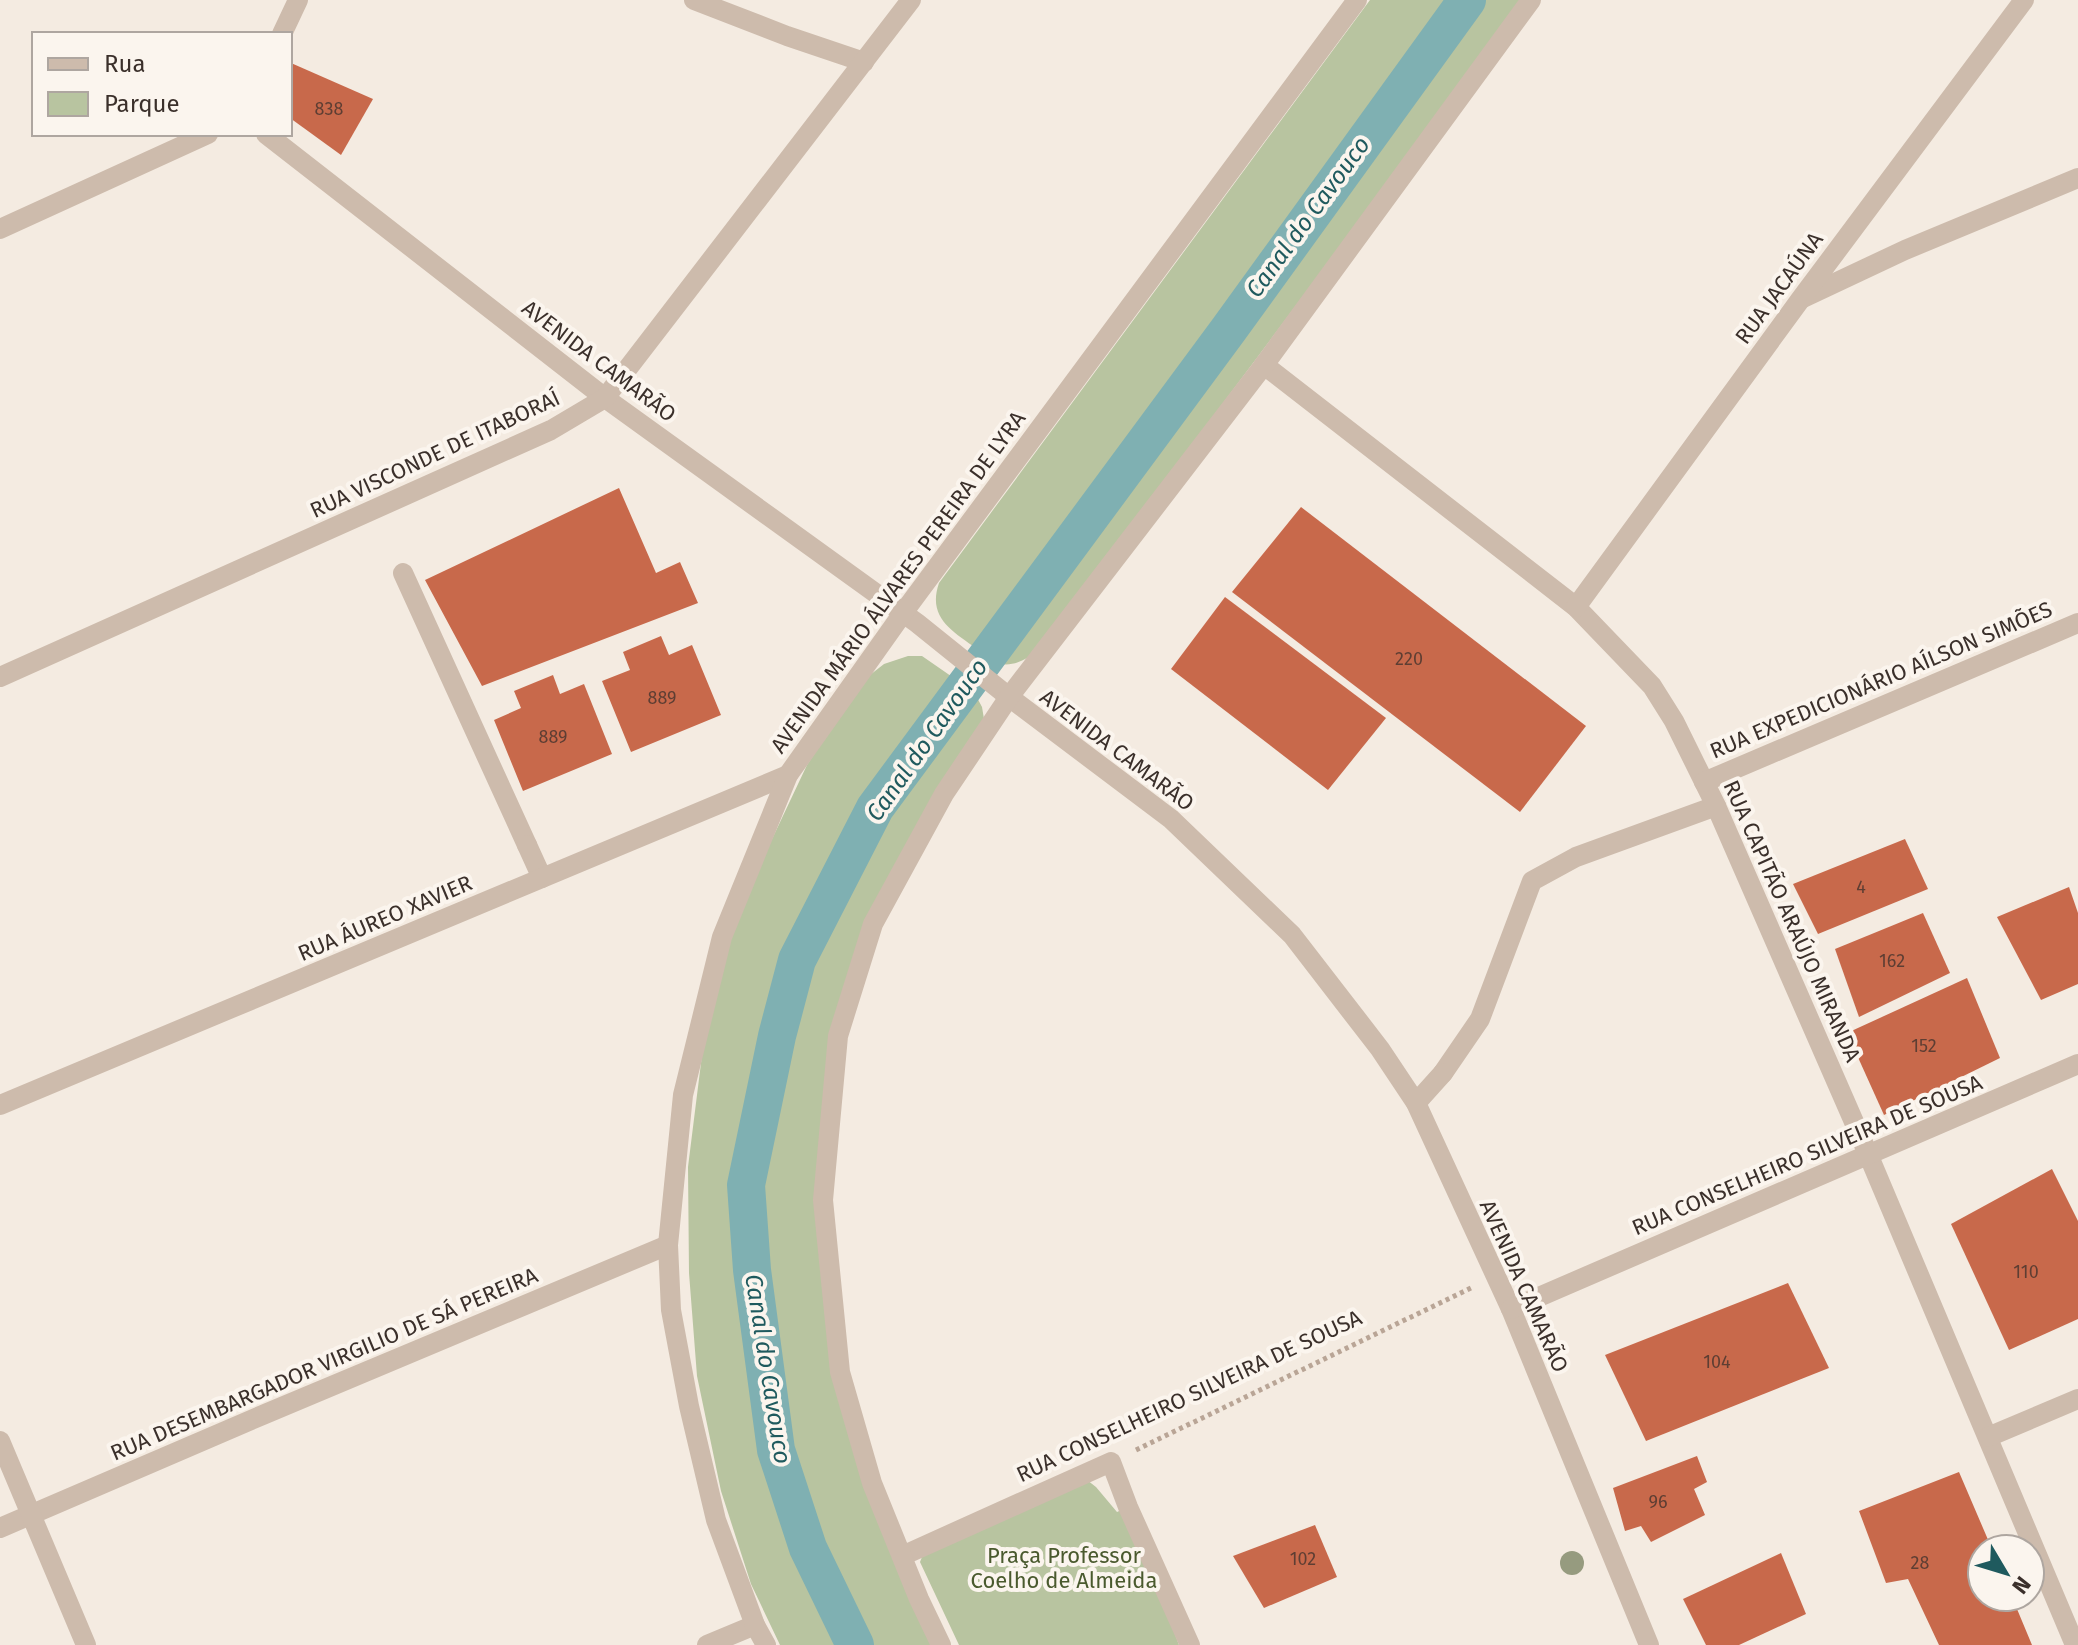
<svg xmlns="http://www.w3.org/2000/svg" width="2078" height="1645" font-family="'Fira Sans',sans-serif">
  <style>
    .green { fill: #b8c4a0 }
    .lines { fill: none; stroke-linecap: round; stroke-linejoin: round }
    .canal { stroke: #7fb0b2; stroke-width: 38 }
    .building { fill: #c8694b }
    .path { stroke: #b9a596; stroke-width: 5; stroke-dasharray: 4 4; stroke-linecap: butt }
    .service { stroke: #cdbbac; stroke-width: 20 }
    .pedestrian { stroke: #cdbbac; stroke-width: 20 }
    .minor { stroke: #cdbbac; stroke-width: 20 }
    .tertiary { stroke: #cdbbac; stroke-width: 20 }
    .tree { fill: #969b7f }
    .labels { text-anchor: middle; dominant-baseline: central; stroke-width: 8; stroke-linejoin: round; paint-order: stroke }
    .number-label { font-size: 18px; fill: #5e3e33 }
    .street-label { font-size: 22px; fill: #3b302b; stroke: #fbf5ee }
    .park-label { font-size: 22px; fill: #4a5a2e; stroke: #fbf5ee }
    .water-label { font-size: 24px; font-style: italic; fill: #1f5a5e; stroke: #fbf5ee }
  </style>
  <rect width="100%" height="100%" fill="#f4ebe1"/>
  <!-- green -->
  <g class="green">
    <path d="M1370,0H1525L1038,650C1028,659 1012,668 997,663C990,661 982,652 976,648C952,631 927,617 939,583Z"/>
    <polygon points="908,656 922,656 974,692 982,707 984,719 846,990 823,1297 933,1645 780,1645 751,1584 721,1491 697,1376 689,1273 688,1167 704,1039 728,947 764,856 807,765 861,682 884,664"/>
    <polygon points="1087,1480 1096,1487 1117,1512 1128,1507 1179,1645 959,1645 920,1562 928,1542"/>
  </g>
  <g class="lines">
    <!-- canal -->
    <polyline class="canal" points="855,1645 808,1548 776,1450 752,1270 746,1185 777,1036 797,960 875,808 1229,329 1467,0"/>
  </g>
  <!-- building -->
  <g class="building">
    <polygon points="291,63 373,99 341,155 290,118"/>
    <polygon points="619,488 656,573 680,562 698,603 482,686 425,580"/>
    <polygon points="1301,507 1586,726 1520,812 1232,592"/>
    <polygon points="1225,597 1386,718 1328,790 1171,669"/>
    <polygon points="661,636 669,655 692,645 721,715 631,752 602,681 630,670 623,652"/>
    <polygon points="553,675 560,694 584,684 612,754 523,791 494,720 521,708 514,691"/>
    <polygon points="1905,839 1928,889 1818,934 1793,884"/>
    <polygon points="2069,887 2078,913 2078,984 2041,1000 1997,917"/>
    <polygon points="1923,913 1950,973 1859,1017 1835,949"/>
    <polygon points="1967,978 2000,1058 1884,1115 1847,1033"/>
    <polygon points="2052,1169 2078,1221 2078,1319 2009,1350 1951,1224"/>
    <polygon points="1788,1283 1829,1368 1646,1441 1605,1355"/>
    <polygon points="1697,1456 1707,1482 1694,1489 1705,1515 1651,1542 1641,1526 1625,1531 1613,1488"/>
    <polygon points="1959,1472 1992,1549 1982,1549 1982,1597 2012,1597 2032,1645 1939,1645 1908,1579 1886,1583 1859,1511"/>
    <polygon points="1315,1525 1337,1577 1264,1608 1233,1556"/>
    <polygon points="1781,1553 1806,1614 1739,1645 1706,1645 1683,1599"/>
  </g>
  <g class="lines">
    <!-- path -->
    <polyline class="path" points="1136,1450 1473,1287"/>
    <!-- service -->
    <polyline class="service" points="403,573 527,845"/>
    <!-- pedestrian -->
    <polyline class="pedestrian" points="1443,1073 1480,1019 1532,881 1576,857 1716,806"/>
    <!-- minor -->
    <g class="minor">
      <polyline points="694,0 787,36 864,62"/>
      <polyline points="282,34 298,0"/>
      <polyline points="266,134 605,398 917,623 1009,697 1171,819 1292,935 1380,1049 1416,1103 1511,1309 1649,1645"/>
      <polyline points="0,229 208,134"/>
      <polyline points="1803,298 1905,250 2078,178"/>
      <polyline points="1264,365 1576,607 1652,686 1674,721 1716,806 1868,1154 2075,1645"/>
      <polyline points="1576,607 1800,300 2024,0"/>
      <polyline points="0,677 551,430 605,398 911,0"/>
      <polyline points="1704,782 2078,623"/>
      <polyline points="527,845 542,878"/>
      <polyline points="1416,1103 1443,1073"/>
      <polyline points="0,1105 788,775"/>
      <polyline points="1511,1309 2078,1064"/>
      <polyline points="1988,1437 2078,1399"/>
      <polyline points="0,1528 265,1414 668,1245"/>
      <polyline points="902,1556 1111,1462 1128,1507 1190,1645"/>
      <polyline points="707,1645 755,1625"/>
    </g>
    <!-- tertiary -->
    <g class="tertiary">
      <polyline points="0,1441 86,1645"/>
      <polyline points="766,1645 755,1625 716,1520 689,1406 671,1310 668,1245 683,1095 722,937 788,775 903,613 1357,0"/>
      <polyline points="941,1645 919,1599 872,1483 840,1372 823,1200 838,1036 873,924 944,794 1009,697 1264,365 1531,0"/>
    </g>
  </g>
  <!-- trees -->
  <circle class="tree" cx="1572" cy="1563" r="12"/>
  <g class="labels">
    <!-- number labels -->
    <g class="number-label">
      <text x="329" y="109">838</text>
      <text x="1409" y="659">220</text>
      <text x="662" y="698">889</text>
      <text x="553" y="737">889</text>
      <text x="1861" y="887">4</text>
      <text x="1892" y="961">162</text>
      <text x="1924" y="1046">152</text>
      <text x="2026" y="1272">110</text>
      <text x="1717" y="1362">104</text>
      <text x="1658" y="1502">96</text>
      <text x="1303" y="1559">102</text>
      <text x="1920" y="1563">28</text>
    </g>
    <!-- street labels -->
    <g class="street-label">
      <text transform="translate(1779 288) rotate(-54)">RUA JACAÚNA</text>
      <text transform="translate(599 361) rotate(37)">AVENIDA CAMARÃO</text>
      <text transform="translate(435 454) rotate(-25)">RUA VISCONDE DE ITABORAÍ</text>
      <text transform="translate(898 582) rotate(-54)">AVENIDA MÁRIO ÁLVARES PEREIRA DE LYRA</text>
      <text transform="translate(1881 680) rotate(-23)">RUA EXPEDICIONÁRIO AÍLSON SIMÕES</text>
      <text transform="translate(1117 750) rotate(37)">AVENIDA CAMARÃO</text>
      <text transform="translate(385 918) rotate(-23)">RUA ÁUREO XAVIER</text>
      <text transform="translate(1792 921) rotate(66)">RUA CAPITÃO ARAÚJO MIRANDA</text>
      <text transform="translate(1807 1155) rotate(-23)">RUA CONSELHEIRO SILVEIRA DE SOUSA</text>
      <text transform="translate(1524 1286) rotate(66)">AVENIDA CAMARÃO</text>
      <text transform="translate(324 1364) rotate(-23)">RUA DESEMBARGADOR VIRGILIO DE SÁ PEREIRA</text>
      <text transform="translate(1189 1396) rotate(-25)">RUA CONSELHEIRO SILVEIRA DE SOUSA</text>
    </g>
    <!-- park labels -->
    <g class="park-label">
      <text x="1064" y="1555">Praça Professor<tspan x="1064" dy="25">Coelho de Almeida</tspan></text>
    </g>
    <!-- water labels -->
    <g class="water-label">
      <text transform="translate(1308 217) rotate(-54)">Canal do Cavouco</text>
      <text transform="translate(927 740) rotate(-55)">Canal do Cavouco</text>
      <text transform="translate(768 1369) rotate(81)">Canal do Cavouco</text>
    </g>
  </g>
  <!-- legend -->
  <rect x="32" y="32" width="260" height="104" fill="#fbf5ee" stroke="#aea6a0" stroke-width="2"/>
  <rect x="48" y="58" width="40" height="12" fill="#cdbbac" stroke="#aea6a0" stroke-width="2"/>
  <text x="104" y="72" font-size="24" fill="#3b302b">Rua</text>
  <rect x="48" y="92" width="40" height="24" fill="#b8c4a0" stroke="#aea6a0" stroke-width="2"/>
  <text x="104" y="112" font-size="24" fill="#3b302b">Parque</text>
  <!-- north arrow -->
  <g transform="translate(2006 1573) rotate(128)"><circle r="38" fill="#fbf5ee" stroke="#aea6a0" stroke-width="2"/>
  <path d="M0-6L14 30L0 20L-14 30Z" fill="#1f5a5e"/>
  <text y="-12" font-size="22" font-weight="bold" text-anchor="middle" fill="#3b302b">N</text>
  </g>
</svg>
